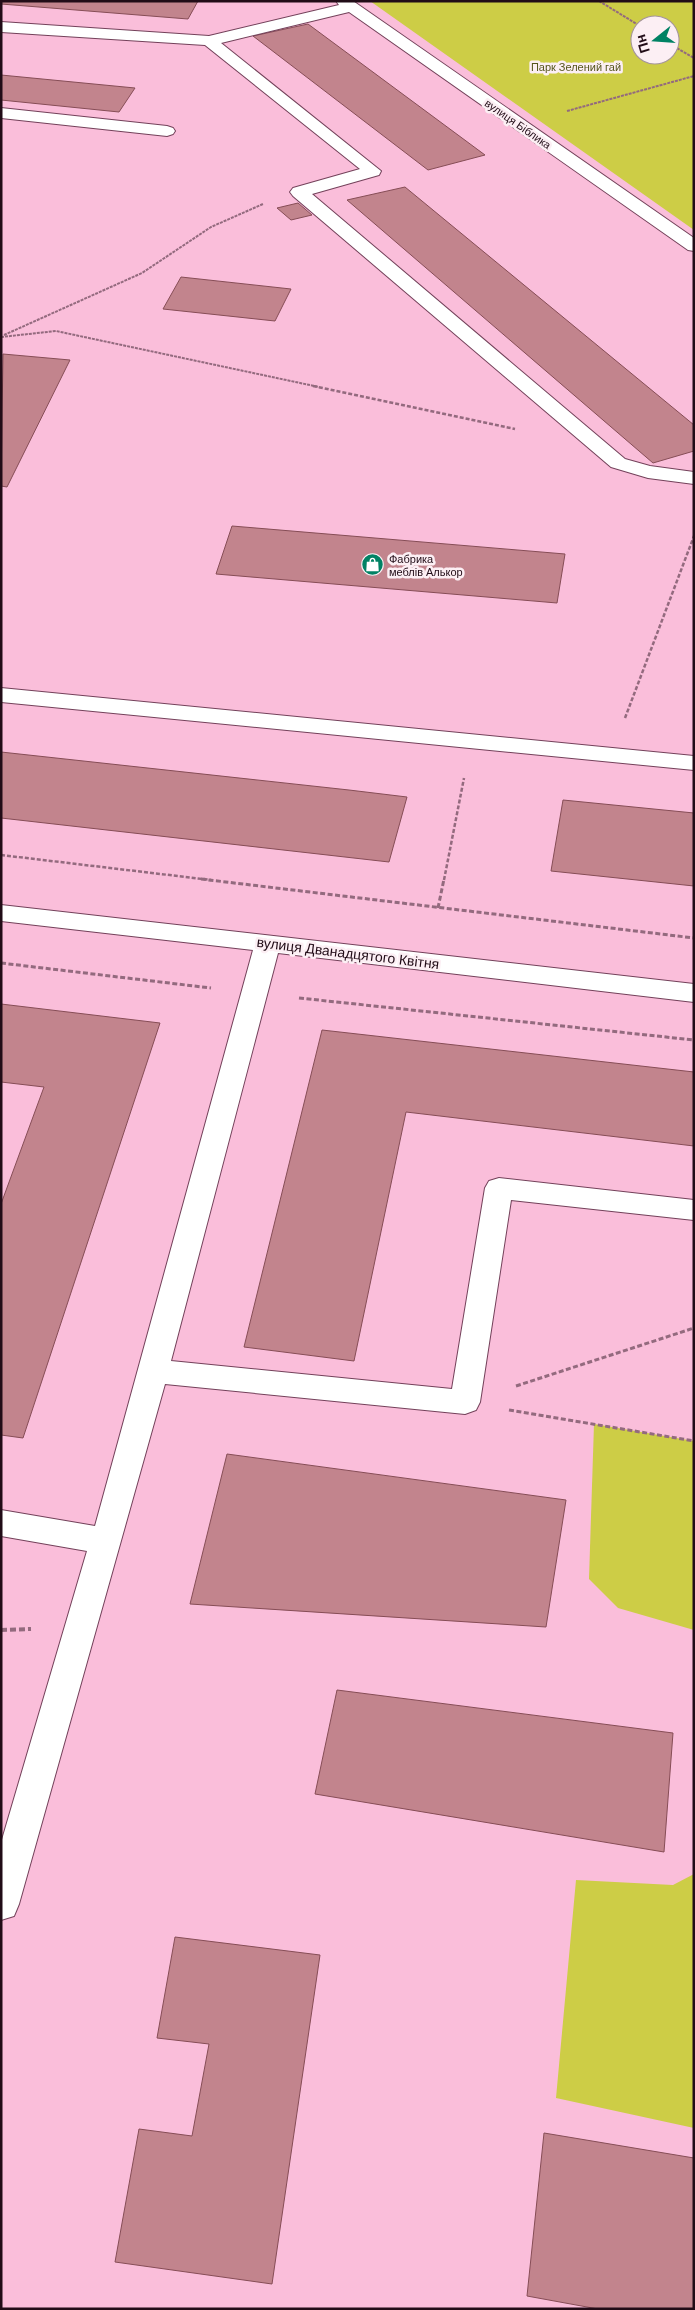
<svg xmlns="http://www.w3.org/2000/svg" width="695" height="2310" font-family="'DM Sans',sans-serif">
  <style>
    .green { fill: #cdcd46; fill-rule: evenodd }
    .building { fill: #c2848d; stroke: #864d56 }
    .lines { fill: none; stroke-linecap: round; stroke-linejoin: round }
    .minor-casing { stroke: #73415a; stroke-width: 2 }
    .path-far3 { stroke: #936a7e; stroke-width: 2; stroke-dasharray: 3 1; stroke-linecap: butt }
    .path-far2 { stroke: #936a7e; stroke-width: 2.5; stroke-dasharray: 4 2; stroke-linecap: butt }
    .path-far1 { stroke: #936a7e; stroke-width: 3; stroke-dasharray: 5 2.5; stroke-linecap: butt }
    .path { stroke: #936a7e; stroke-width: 4; stroke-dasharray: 6 3; stroke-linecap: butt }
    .minor { fill: #fff; fill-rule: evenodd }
    .labels { text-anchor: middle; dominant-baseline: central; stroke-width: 5; stroke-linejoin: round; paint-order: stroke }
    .far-park-label { font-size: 11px; fill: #55551d; stroke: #fceff4 }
    .far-street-label { font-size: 11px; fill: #210c17; stroke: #fceff4 }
    .far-poi-label { font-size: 11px; fill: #210c17; stroke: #fceff4; text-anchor: start }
    .street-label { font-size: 14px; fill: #210c17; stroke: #fceff4 }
  </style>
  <rect width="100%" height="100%" fill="#fabeda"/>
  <!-- green -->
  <g class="green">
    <path d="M370,1H694V230ZM640,25H670V55H640Z"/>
    <polygon points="594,1424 694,1441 694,1630 618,1608 589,1579"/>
    <polygon points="694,1874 694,2128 556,2098 576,1880 673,1885"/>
  </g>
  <!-- building -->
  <g class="building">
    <polygon points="1,1 198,1 188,19 1,4"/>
    <polygon points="308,24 485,155 428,170 253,36"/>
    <polygon points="1,75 135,88 119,112 1,100"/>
    <polygon points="405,187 694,425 694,451 653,463 347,200"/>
    <polygon points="298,203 312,215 291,220 277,208"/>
    <polygon points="181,277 291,289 275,321 163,309"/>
    <polygon points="3,354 70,360 7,487 1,486"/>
    <polygon points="232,526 565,554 557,603 216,574"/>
    <polygon points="1,752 349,790 407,797 389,862 1,818"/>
    <polygon points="563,800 694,813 694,886 551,871"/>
    <polygon points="1,1004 160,1023 23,1438 1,1435 1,1204 44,1087 1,1082"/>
    <polygon points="322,1030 694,1072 694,1146 406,1112 354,1361 244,1347"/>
    <polygon points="227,1454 566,1500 546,1627 190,1604"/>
    <polygon points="337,1690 673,1733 664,1852 315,1794"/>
    <polygon points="175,1937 320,1955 272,2284 115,2262 139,2129 192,2136 209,2044 157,2038"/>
    <polygon points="544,2133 694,2158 694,2309 598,2309 527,2296"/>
  </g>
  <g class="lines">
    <defs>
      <g id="minor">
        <polygon points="336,1 353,1 694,238 694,251 688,250 349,12 221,43 381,171 379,175 312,194 625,459 650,466 694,472 694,484 648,478 611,467 293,196 290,192 293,188 360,169 205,45 1,32 1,22 209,36 339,5"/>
        <polygon points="1,108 167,126 173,128 175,131 173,134 167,136 1,118"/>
        <polygon points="1,688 694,756 694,770 1,702"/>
        <polygon points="1,905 694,984 694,1002 278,953 171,1361 452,1389 485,1188 489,1181 499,1178 694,1200 694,1220 511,1200 480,1402 476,1410 465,1414 165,1384 19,1904 14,1916 1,1920 1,1843 87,1551 1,1536 1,1510 95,1526 253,950 1,921"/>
      </g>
    </defs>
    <!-- minor casing -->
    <use href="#minor" class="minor-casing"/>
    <!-- path-far3 -->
    <g class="path-far3">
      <polyline points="599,1 640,26"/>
      <polyline points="670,44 694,58"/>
      <polyline points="567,111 694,76"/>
      <polyline points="4,335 142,273 211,227 263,204"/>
      <polyline points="1,337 56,331 319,387"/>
    </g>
    <!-- path-far2 -->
    <g class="path-far2">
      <polyline points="313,386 515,429"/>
      <polyline points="625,718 694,536"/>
      <polyline points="1,855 211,880"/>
      <polyline points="444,880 464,778"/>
    </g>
    <!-- path-far1 -->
    <g class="path-far1">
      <polyline points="201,879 694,938"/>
      <polyline points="438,908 444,879"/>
      <polyline points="1,963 211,988"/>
      <polyline points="299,998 694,1040"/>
      <polyline points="516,1386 694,1328"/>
      <polyline points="509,1410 694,1441"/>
    </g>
    <!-- path -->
    <polyline class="path" points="1,1630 31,1629"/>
    <!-- minor -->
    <use href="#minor" class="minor"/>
  </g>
  <!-- icons -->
  <defs>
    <symbol id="shop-disc" viewBox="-11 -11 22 22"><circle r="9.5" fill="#008264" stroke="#fceff4"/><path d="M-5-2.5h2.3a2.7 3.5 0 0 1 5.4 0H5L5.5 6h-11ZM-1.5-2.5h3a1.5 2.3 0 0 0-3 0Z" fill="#fff"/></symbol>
  </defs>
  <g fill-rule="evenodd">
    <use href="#shop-disc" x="360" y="552" width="25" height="25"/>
  </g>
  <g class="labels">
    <!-- far-park labels -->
    <g class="far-park-label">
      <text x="576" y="67">Парк Зелений гай</text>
    </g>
    <!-- far-street labels -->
    <g class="far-street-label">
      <text transform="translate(518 124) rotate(35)">вулиця Біблика</text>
    </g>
    <!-- far-poi labels -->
    <g class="far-poi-label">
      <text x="389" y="559">Фабрика<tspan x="389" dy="13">меблів Алькор</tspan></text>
    </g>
    <!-- street labels -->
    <g class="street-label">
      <text transform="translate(348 953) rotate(7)">вулиця Дванадцятого Квітня</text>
    </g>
  </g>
  <!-- border -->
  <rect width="695" height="2310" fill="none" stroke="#210c17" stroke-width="5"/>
  <!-- north arrow -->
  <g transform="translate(655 40) rotate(253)"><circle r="24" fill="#fceff4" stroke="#a4949c"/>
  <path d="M0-4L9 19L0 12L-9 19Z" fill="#008264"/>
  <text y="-8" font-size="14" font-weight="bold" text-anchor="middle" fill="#210c17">Пн</text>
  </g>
</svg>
